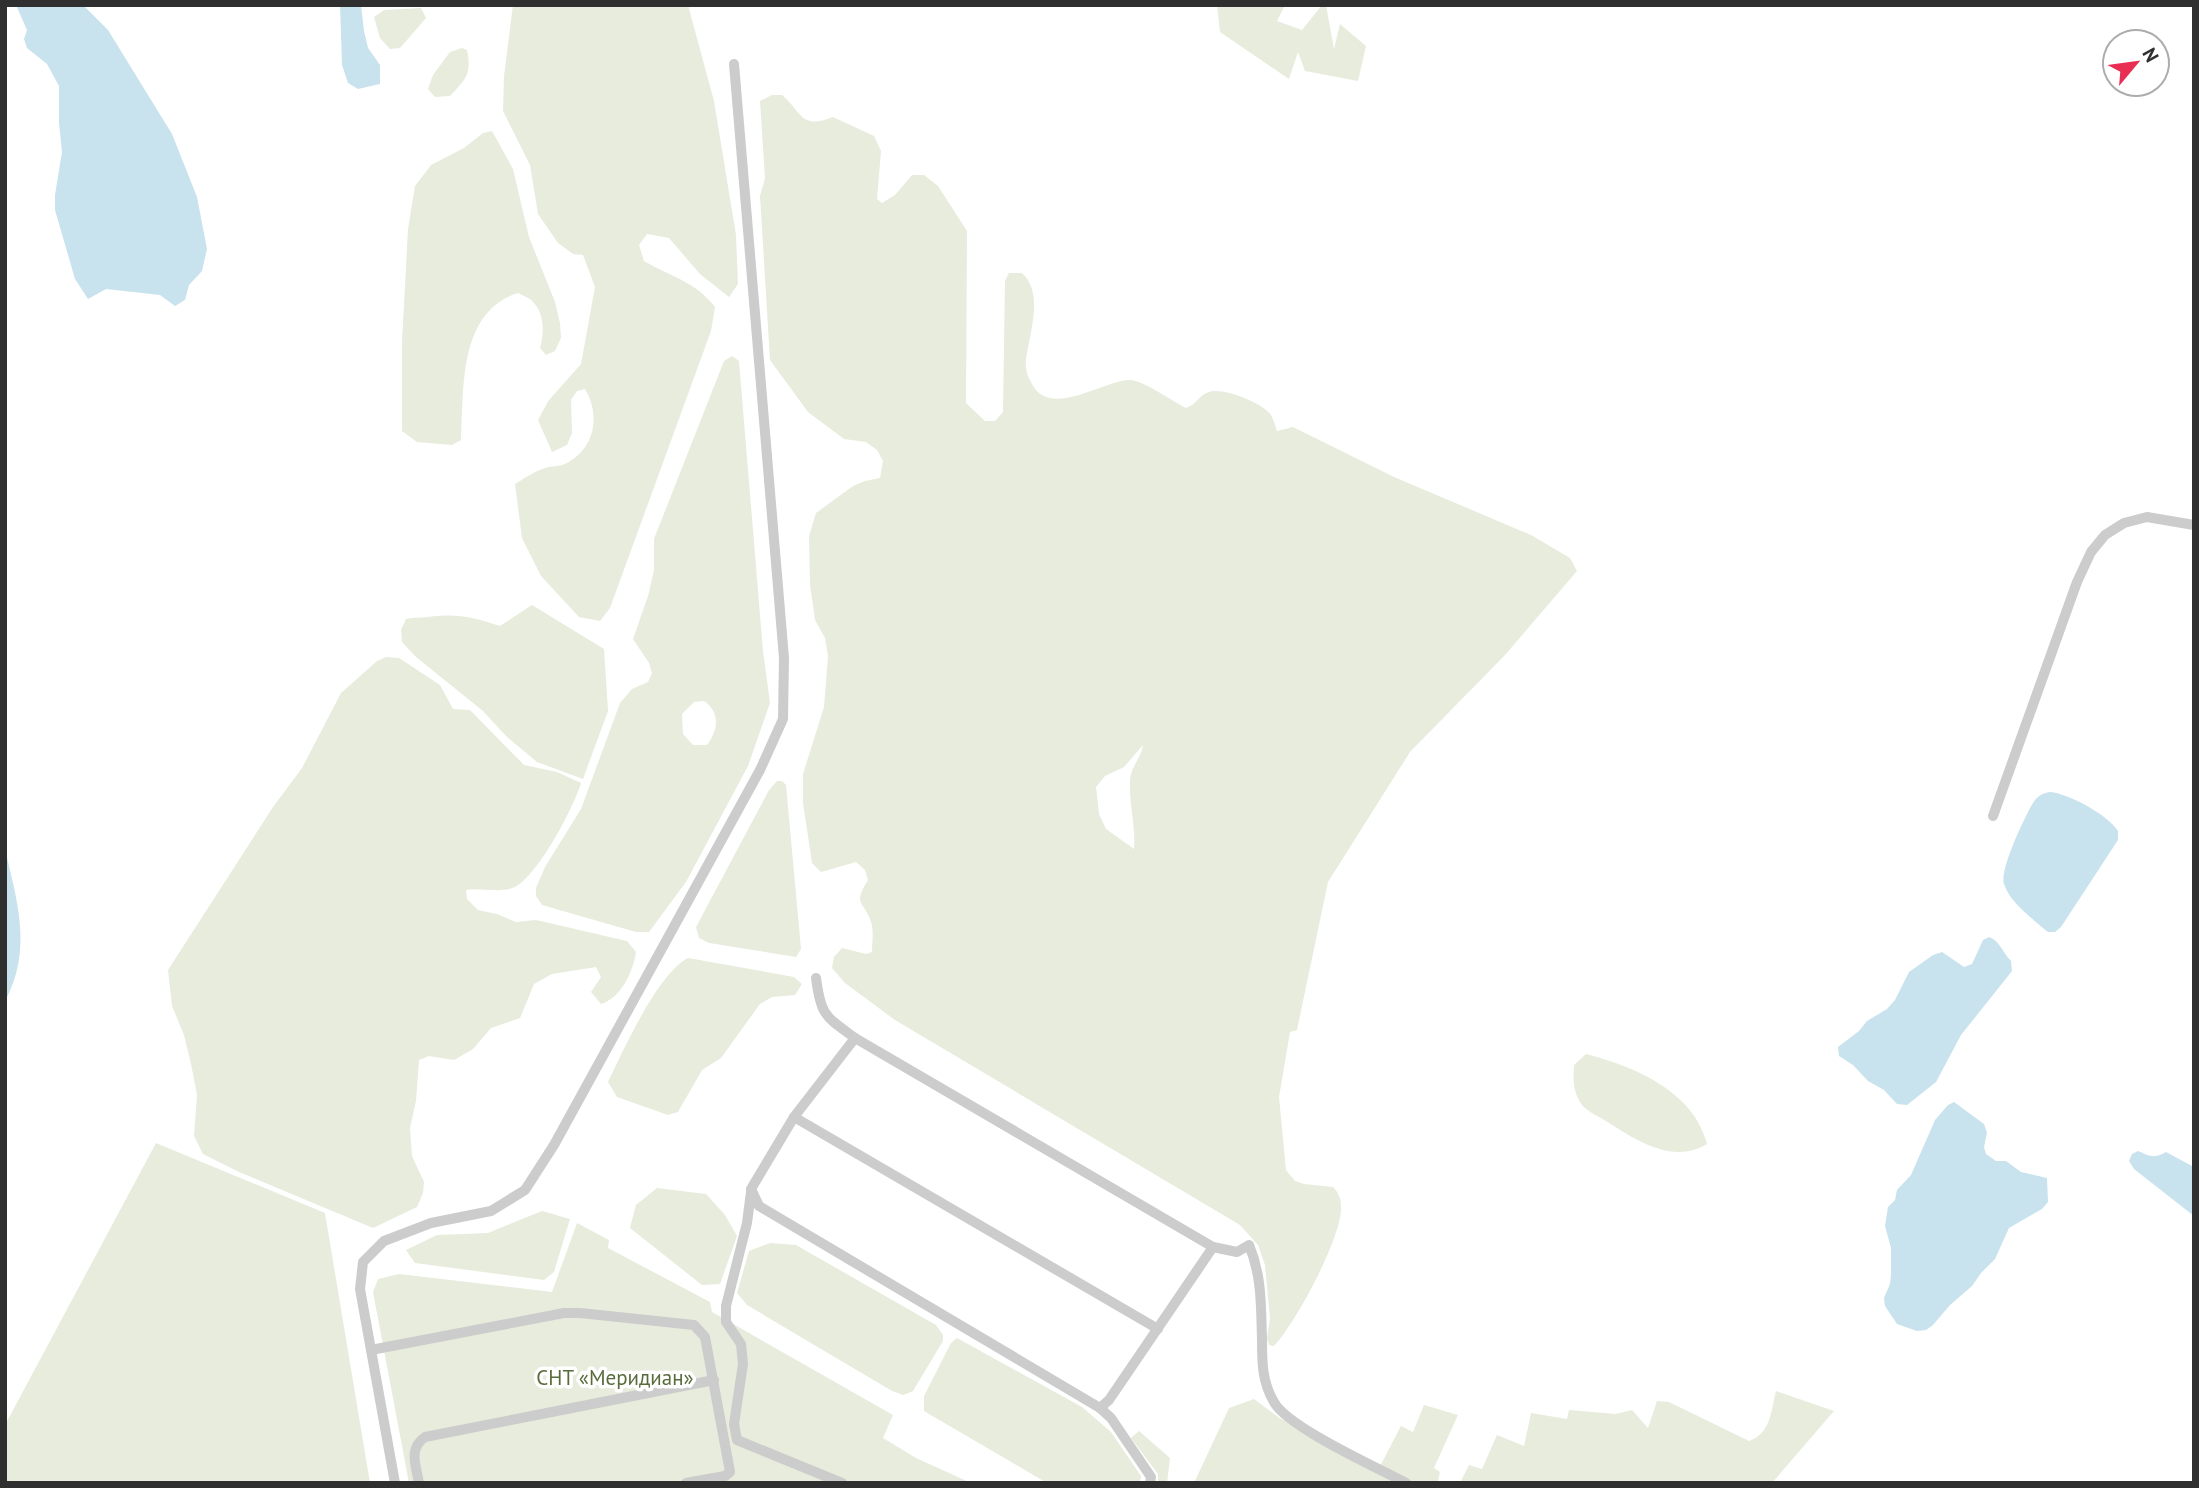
<svg xmlns="http://www.w3.org/2000/svg" width="2199" height="1488" font-family="'PT Sans',sans-serif">
  <style>
    .green { fill: #e7ecdd; fill-rule: evenodd }
    .water { fill: #c8e3ed }
    .lines { fill: none; stroke-linecap: round; stroke-linejoin: round }
    .minor { stroke: #ccc; stroke-width: 10 }
    .labels { text-anchor: middle; dominant-baseline: central; stroke-width: 7; stroke-linejoin: round; paint-order: stroke }
    .park-label { font-size: 21px; fill: #586c3b; stroke: #fff }
  </style>
  <rect width="100%" height="100%" fill="#fff"/>
  <!-- green -->
  <g class="green">
    <path d="M513,5H688L714,101L736,235L738,284L729,297L700,274L669,238L647,234L639,245L644,261C671,277 695,281 715,307L711,331L610,608L600,621L579,617L541,576L522,538L515,484C525,478 536,470 549,467C554,466 560,466 565,464C595,449 601,416 585,389L577,391L571,400L572,433L567,445L552,452L538,420L549,400L581,364L595,287L583,255L573,254L558,243L538,214L530,165L503,111L504,76Z"/>
    <polygon points="1217,5 1285,5 1277,21 1302,30 1322,5 1326,5 1334,49 1340,24 1366,46 1358,81 1305,71 1298,52 1289,79 1220,32"/>
    <polygon points="421,8 426,18 400,48 390,49 380,38 374,17 384,10"/>
    <path d="M462,48L467,50C472,74 466,79 450,96L435,97L428,89L433,75L450,52Z"/>
    <path d="M772,95H782C802,112 800,130 833,117L874,136L881,151L877,199L882,203L895,195L912,175H924L938,186L967,231L966,403L985,421H995L1003,412L1005,281L1009,273H1022C1044,293 1030,332 1026,359C1025,368 1027,376 1032,384C1050,419 1102,381 1129,380C1141,379 1174,402 1186,408C1196,405 1199,395 1209,392C1222,387 1263,403 1271,415C1274,420 1275,426 1277,431L1293,427L1394,477L1531,535L1570,558L1577,571L1505,655L1410,752L1328,882L1297,1030L1290,1032L1279,1097L1286,1170L1295,1181L1304,1184L1333,1187C1338,1192 1341,1198 1341,1206C1343,1236 1295,1324 1274,1346L1269,1345L1267,1338L1270,1318L1265,1265L1258,1245L1240,1225L895,1020L845,983L832,968L834,957L842,948L866,954L872,952C872,943 874,930 871,922C864,900 852,906 868,880L865,870L856,862L821,872L812,863L803,803V774L824,707L828,656L825,638L815,620L810,584L809,536L816,513L853,486L865,481L880,478L883,461L877,450L866,442L844,439L808,412L770,360L760,196L765,178L760,101ZM1143,745C1141,759 1130,767 1130,782C1129,804 1136,828 1134,849L1106,829L1099,814L1096,787L1105,776L1124,767Z"/>
    <path d="M492,131L513,169L529,237L555,302L560,323L561,338L555,351L546,355L540,348C544,334 545,314 533,302C530,298 522,295 518,293C458,312 464,389 461,440L452,445L417,442L402,431V342L408,229L415,186L431,165L464,148L483,133Z"/>
    <path d="M732,356L739,361L763,651L770,703L748,766L686,882L649,932H636L542,905L536,896V888L545,867L581,809L620,703L632,689L648,682L652,673L649,663L633,639L648,596L654,570V539L724,361ZM704,701C721,713 718,730 707,745H693L683,734L682,714L694,702Z"/>
    <path d="M532,605L604,649L608,711L583,779L537,762L506,736L483,711L416,657L402,642L401,630L406,619C414,617 420,618 428,617C456,613 473,617 500,626Z"/>
    <path d="M386,657L399,658L440,685L453,709L470,710L524,765L557,772L581,783C573,809 538,875 515,887C500,894 481,887 466,890L467,899L478,910L497,914L516,922L536,920L627,941L636,952C633,972 621,998 601,1004L591,992L601,977L596,967L552,974L534,984L520,1018L491,1028L473,1049L454,1060L429,1056L419,1060L416,1101L410,1128L412,1156L424,1182L423,1193L417,1207L373,1228L239,1172L203,1154L194,1136L197,1095L191,1064L184,1035L172,1006L168,970L273,807L302,768L341,693L377,661Z"/>
    <polygon points="777,781 782,781 786,785 801,949 796,957 709,943 699,938 696,927 769,790"/>
    <path d="M688,958L794,977L802,984L795,995L772,997L760,1004L721,1058L702,1070L678,1112L668,1115L617,1097L608,1082C623,1051 658,973 688,958Z"/>
    <path d="M1586,1054C1633,1066 1694,1091 1707,1144C1672,1165 1636,1140 1606,1121C1598,1116 1584,1110 1580,1102C1573,1090 1573,1079 1574,1065Z"/>
    <polygon points="156,1143 325,1213 370,1483 5,1483 5,1425"/>
    <polygon points="657,1188 706,1194 725,1215 737,1236 720,1284 702,1285 630,1228 636,1205"/>
    <polygon points="542,1211 570,1219 554,1272 544,1280 415,1263 406,1250 437,1235 488,1233"/>
    <polygon points="577,1223 609,1240 608,1248 710,1302 712,1312 893,1415 883,1438 916,1458 971,1483 409,1483 373,1292 378,1279 399,1274 552,1292"/>
    <polygon points="770,1243 796,1245 936,1325 943,1335 943,1341 913,1391 903,1395 892,1391 747,1305 737,1293 749,1251"/>
    <polygon points="957,1338 1082,1407 1111,1432 1141,1476 1140,1483 1047,1483 924,1411 924,1396 951,1343"/>
    <path d="M1776,1391L1834,1411L1772,1483H1460L1469,1465L1482,1469L1497,1435L1524,1446L1531,1413L1567,1419L1569,1410L1616,1414L1632,1410L1648,1428L1657,1401L1669,1402L1749,1441C1771,1433 1771,1411 1776,1391Z"/>
    <polygon points="1254,1399 1278,1417 1377,1472 1401,1426 1413,1432 1424,1405 1458,1415 1434,1468 1440,1472 1438,1481 1441,1483 1194,1483 1229,1408"/>
    <polygon points="1139,1431 1170,1458 1167,1483 1158,1483 1158,1474 1131,1438"/>
  </g>
  <!-- water -->
  <g class="water">
    <polygon points="16,5 84,6 108,30 172,134 197,197 207,249 202,271 189,285 185,300 175,306 160,295 106,289 88,299 75,279 55,210 55,195 62,152 59,123 59,86 47,64 27,48 24,39 27,30"/>
    <polygon points="340,5 361,5 364,31 368,48 380,65 380,84 358,89 348,83 342,65"/>
    <path d="M2050,792C2070,794 2108,815 2118,831V840L2061,927L2055,932H2048C2033,919 2010,903 2004,884C1999,871 2025,816 2033,803C2037,796 2043,793 2050,792Z"/>
    <path d="M5,849C17,901 33,950 5,1001Z"/>
    <path d="M1989,937C2001,942 2002,952 2011,961L2012,971L1961,1035L1936,1082L1907,1105L1897,1104L1884,1090L1868,1081L1853,1065L1839,1056L1838,1047L1859,1031L1867,1021L1887,1009L1895,1000L1909,972L1933,955L1942,952L1964,967L1972,964L1983,940Z"/>
    <polygon points="1954,1102 1984,1124 1987,1133 1984,1147 1986,1154 1996,1161 2006,1161 2021,1172 2047,1178 2048,1202 2042,1209 2009,1228 1995,1259 1981,1273 1972,1286 1950,1305 1933,1325 1926,1330 1917,1331 1897,1324 1885,1306 1884,1298 1890,1284 1891,1274 1891,1248 1885,1226 1888,1207 1895,1200 1897,1190 1911,1175 1935,1120 1948,1105"/>
    <path d="M2138,1151C2150,1156 2153,1159 2166,1152L2194,1167V1216L2134,1169L2129,1161L2132,1154Z"/>
  </g>
  <g class="lines">
    <!-- minor -->
    <g class="minor">
      <polyline points="1993,816 2077,582 2091,552 2105,535 2124,523 2147,517 2194,525"/>
      <path d="M816,978C821,1016 825,1016 855,1038L794,1117L751,1189L759,1206L1100,1408L1111,1418L1151,1477L1150,1483"/>
      <polyline points="855,1038 1213,1247 1109,1400 1100,1408"/>
      <polyline points="794,1117 1158,1329"/>
      <polyline points="751,1192 747,1223 726,1306 726,1322 741,1344 743,1364 734,1424 737,1440 842,1483"/>
      <path d="M1213,1247L1237,1252L1249,1245C1262,1276 1261,1307 1262,1340C1262,1362 1262,1382 1274,1402C1287,1427 1378,1468 1406,1483"/>
      <polyline points="371,1350 564,1313 580,1313 694,1325 705,1337 730,1472 725,1476 686,1483"/>
      <polyline points="395,1483 360,1289 363,1262 384,1241 431,1223 491,1211 525,1190 554,1145 760,770 783,719 784,658 734,64"/>
      <path d="M419,1483C416,1465 408,1449 425,1437L714,1380"/>
    </g>
  </g>
  <g class="labels">
    <!-- park labels -->
    <g class="park-label">
      <text x="615" y="1377">СНТ «Меридиан»</text>
    </g>
  </g>
  <!-- border -->
  <rect width="2199" height="1488" fill="none" stroke="#2f2f2f" stroke-width="14"/>
  <!-- north arrow -->
  <g transform="translate(2136 63) rotate(61)"><circle r="33" fill="#ffffff" stroke="#acacac" stroke-width="2"/>
  <path d="M0-5L12 26L0 18L-12 26Z" fill="#e92e54"/>
  <text y="-10" font-size="19" font-weight="bold" text-anchor="middle" fill="#2f2f2f">N</text>
  </g>
</svg>
